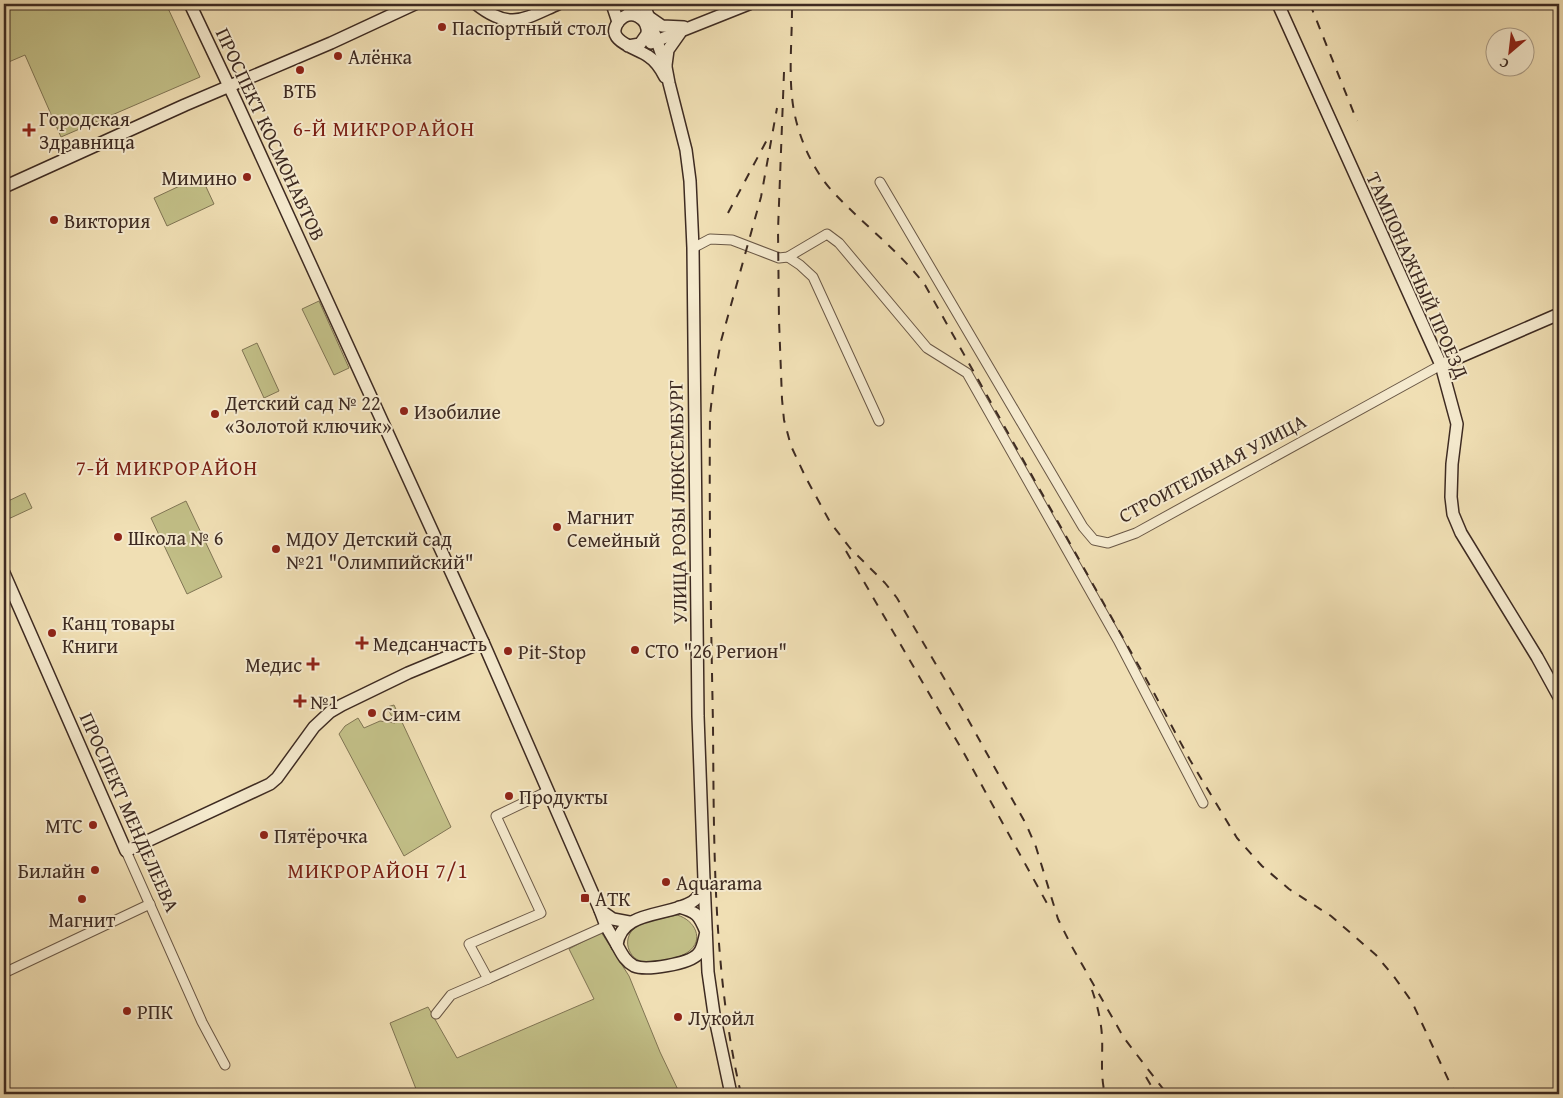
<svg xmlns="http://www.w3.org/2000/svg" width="1563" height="1098" font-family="'Gentium Book Plus',serif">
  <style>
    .green { fill: #c2bf87; stroke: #807554 }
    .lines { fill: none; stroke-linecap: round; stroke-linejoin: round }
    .street-casing { stroke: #6a5846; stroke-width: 11 }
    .secondary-casing { stroke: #3e2b22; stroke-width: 14 }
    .street { stroke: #f5eace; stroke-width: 9 }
    .secondary { stroke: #f5eace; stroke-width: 11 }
    .rail { stroke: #3e2b22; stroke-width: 2; stroke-dasharray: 9 9; stroke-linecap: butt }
    .poi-dot { fill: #8f2418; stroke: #f5eace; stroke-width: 2 }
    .labels { text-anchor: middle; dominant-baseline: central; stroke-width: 4; stroke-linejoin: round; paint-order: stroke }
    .poi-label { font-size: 20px; fill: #3e2b22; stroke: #f5eace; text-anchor: start }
    .street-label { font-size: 20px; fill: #3e2b22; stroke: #f5eace }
    .neighbourhood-label { font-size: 21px; letter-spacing: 1px; fill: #7a1f14; stroke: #f5eace }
  </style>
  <rect width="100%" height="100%" fill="#f0dfb4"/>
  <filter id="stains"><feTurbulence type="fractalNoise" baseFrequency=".004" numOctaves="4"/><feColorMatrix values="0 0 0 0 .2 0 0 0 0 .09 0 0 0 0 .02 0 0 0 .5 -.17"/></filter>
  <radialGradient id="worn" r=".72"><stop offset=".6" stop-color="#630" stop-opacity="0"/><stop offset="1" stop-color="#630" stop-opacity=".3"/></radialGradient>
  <!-- green -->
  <g class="green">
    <polygon points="4,4 166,4 200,77 61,137 25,55 4,64"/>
    <polygon points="201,176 214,204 167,226 154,198"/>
    <polygon points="319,301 349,368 334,375 302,309"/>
    <polygon points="257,343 279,391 264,398 242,350"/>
    <polygon points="25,493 32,508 4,521 4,503"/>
    <polygon points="186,501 222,577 187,594 151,518"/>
    <polygon points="394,705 451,827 404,856 339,734 345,726 358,718 364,728 380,721 395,723 387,707"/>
    <path d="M677,915C695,920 705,940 688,952C678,959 662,961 650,962C630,965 619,939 636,927C646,920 665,918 677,915Z"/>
    <polygon points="601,932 629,976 660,1052 680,1094 418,1094 390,1023 428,1007 457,1058 594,999 569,949"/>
  </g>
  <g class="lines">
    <defs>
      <g id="street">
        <polyline points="880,182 1083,527 1094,540 1108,543 1136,533 1441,365"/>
        <polyline points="693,248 710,239 732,240 779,258 788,257 827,234 839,243 927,348 967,373 1118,640 1203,803"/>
        <polyline points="788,257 800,265 813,277 879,421"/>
        <polyline points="548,791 496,816 541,913 469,944 488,979 606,926"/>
        <polyline points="126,851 202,1022 225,1065"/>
        <polyline points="4,973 150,904"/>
        <polyline points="436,1014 451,995 488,979"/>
      </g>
      <g id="secondary">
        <polyline points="190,4 236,101 483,642 600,910 606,926 617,945"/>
        <path d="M476,4C510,31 524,19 558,4"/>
        <polyline points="612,4 618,22"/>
        <polyline points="625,4 639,16"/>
        <polyline points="644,4 666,67 669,83 686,150 690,181 693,248 698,716 704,880 708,972 714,1014 731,1094"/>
        <polyline points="1278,4 1441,365 1457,424 1452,464 1451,497 1453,514 1461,533 1537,657 1559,697"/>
        <polyline points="649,17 662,26 684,27"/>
        <polyline points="651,43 749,4"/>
        <path d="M628,46L640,44L647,34C649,19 631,7 619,21C603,41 637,48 648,56C656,61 661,69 665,77"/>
        <polyline points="666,65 668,50 680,33"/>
        <polyline points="4,187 185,105 331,43 415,4"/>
        <polyline points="1441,365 1559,314"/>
        <polyline points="4,573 126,851 270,784 277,778 314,727 330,712 342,705 408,673 483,642"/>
        <path d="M679,907C697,912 699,915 706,932C704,939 703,949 698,954C689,964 646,971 634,966C625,961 622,954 617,945C621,910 667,917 692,902C697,899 701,893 704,887"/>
        <polyline points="600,910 613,919 629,922"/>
      </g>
    </defs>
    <!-- street casing -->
    <use href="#street" class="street-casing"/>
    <!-- secondary casing -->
    <use href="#secondary" class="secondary-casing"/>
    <!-- street -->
    <use href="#street" class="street"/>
    <!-- secondary -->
    <use href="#secondary" class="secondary"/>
    <!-- rail -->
    <g class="rail">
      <polyline points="1310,4 1357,121"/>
      <path d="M792,9C792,38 789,68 792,97C795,130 811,169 834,193C864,225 898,250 925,285L1154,693L1190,760L1237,838L1262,866L1289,889L1331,916L1376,955L1395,978L1412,1002L1455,1094"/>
      <polyline points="784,72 778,230 779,320 782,399 784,420 791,446 806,478 830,522 850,548 885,583 897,598 965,714 1026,824 1036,847 1058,919 1071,945 1124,1038 1167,1094"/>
      <polyline points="728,213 769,136"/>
      <polyline points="846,551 965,755 1049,907"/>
      <path d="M1092,990C1097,1004 1101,1020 1102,1036C1103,1055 1100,1075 1105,1094"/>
      <polyline points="1146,1077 1156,1094"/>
      <path d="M741,1094C713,974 714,848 713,725C711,622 709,518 710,415L714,380L721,341L761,197L777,108"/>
    </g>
  </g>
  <!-- markers -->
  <g class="poi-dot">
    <circle cx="442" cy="27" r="5"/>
    <circle cx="338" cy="56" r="5"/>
    <circle cx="300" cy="70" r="5"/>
    <path d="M26.5 122.5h5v5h5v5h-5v5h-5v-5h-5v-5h5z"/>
    <circle cx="247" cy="177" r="5"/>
    <circle cx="54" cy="220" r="5"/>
    <circle cx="404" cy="411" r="5"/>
    <circle cx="215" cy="414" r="5"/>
    <circle cx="557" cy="527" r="5"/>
    <circle cx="118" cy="537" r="5"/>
    <circle cx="276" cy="549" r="5"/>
    <circle cx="52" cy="633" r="5"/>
    <path d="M359.5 635.5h5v5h5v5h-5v5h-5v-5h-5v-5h5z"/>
    <circle cx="635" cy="650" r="5"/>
    <circle cx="508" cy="651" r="5"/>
    <path d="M310.5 656.5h5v5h5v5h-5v5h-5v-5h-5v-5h5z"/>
    <path d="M297.5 693.5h5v5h5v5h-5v5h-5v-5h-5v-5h5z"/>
    <circle cx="372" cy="713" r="5"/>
    <circle cx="509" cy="796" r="5"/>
    <circle cx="93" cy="825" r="5"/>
    <circle cx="264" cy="835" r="5"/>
    <circle cx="95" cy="870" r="5"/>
    <circle cx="666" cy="882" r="5"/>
    <rect x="580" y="893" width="10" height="10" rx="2.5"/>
    <circle cx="82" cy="899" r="5"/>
    <circle cx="127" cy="1011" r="5"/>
    <circle cx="678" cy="1017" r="5"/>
  </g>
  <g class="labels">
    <!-- poi labels -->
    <g class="poi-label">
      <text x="452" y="27">Паспортный стол</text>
      <text x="348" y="56">Алёнка</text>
      <text x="300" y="90" text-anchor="middle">ВТБ</text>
      <text x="39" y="118">Городская<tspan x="39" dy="23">Здравница</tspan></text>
      <text x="237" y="177" text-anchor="end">Мимино</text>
      <text x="64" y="220">Виктория</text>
      <text x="225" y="402">Детский сад № 22<tspan x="225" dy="23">«Золотой ключик»</tspan></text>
      <text x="414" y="411">Изобилие</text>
      <text x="567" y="516">Магнит<tspan x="567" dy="23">Семейный</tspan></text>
      <text x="128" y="537">Школа № 6</text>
      <text x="286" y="538">МДОУ Детский сад<tspan x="286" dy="23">№21 "Олимпийский"</tspan></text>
      <text x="62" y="622">Канц товары<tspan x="62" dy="23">Книги</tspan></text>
      <text x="373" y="643">Медсанчасть</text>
      <text x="645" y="650">СТО "26 Регион"</text>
      <text x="518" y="651">Pit-Stop</text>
      <text x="302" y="664" text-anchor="end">Медис</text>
      <text x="310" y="701">№1</text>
      <text x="382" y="713">Сим-сим</text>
      <text x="519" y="796">Продукты</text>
      <text x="83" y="825" text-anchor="end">МТС</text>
      <text x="274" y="835">Пятёрочка</text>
      <text x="85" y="870" text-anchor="end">Билайн</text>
      <text x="676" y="882">Aquarama</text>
      <text x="595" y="898">АТК</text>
      <text x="82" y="919" text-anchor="middle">Магнит</text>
      <text x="137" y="1011">РПК</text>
      <text x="688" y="1017">Лукойл</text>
    </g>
    <!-- street labels -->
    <g class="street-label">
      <text transform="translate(271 134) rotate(65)">ПРОСПЕКТ КОСМОНАВТОВ</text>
      <text transform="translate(1418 275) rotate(66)">ТАМПОНАЖНЫЙ ПРОЕЗД</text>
      <text transform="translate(1212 468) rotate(-28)">СТРОИТЕЛЬНАЯ УЛИЦА</text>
      <text transform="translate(677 502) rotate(-91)">УЛИЦА РОЗЫ ЛЮКСЕМБУРГ</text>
      <text transform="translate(130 812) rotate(66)">ПРОСПЕКТ МЕНДЕЛЕЕВА</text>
    </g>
    <!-- neighbourhood labels -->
    <g class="neighbourhood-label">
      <text x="384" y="128">6-Й МИКРОРАЙОН</text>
      <text x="167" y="467">7-Й МИКРОРАЙОН</text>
      <text x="378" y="870">МИКРОРАЙОН 7/1</text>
    </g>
  </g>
  <!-- margin -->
  <rect width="1563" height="1098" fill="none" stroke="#f0dfb4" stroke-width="20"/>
  <rect x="5" y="5" width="1553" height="1088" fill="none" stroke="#3e2b22" stroke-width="2.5"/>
  <rect x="10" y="10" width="1543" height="1078" fill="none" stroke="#3e2b22"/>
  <!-- north arrow -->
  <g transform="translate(1510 52) rotate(208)"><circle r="24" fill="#f5eace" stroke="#ac9e89"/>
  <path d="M0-4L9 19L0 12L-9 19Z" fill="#8f2418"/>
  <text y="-8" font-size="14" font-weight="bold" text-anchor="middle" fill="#3e2b22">С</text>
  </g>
  <rect width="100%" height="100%" filter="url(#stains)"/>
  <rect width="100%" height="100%" fill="url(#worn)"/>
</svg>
